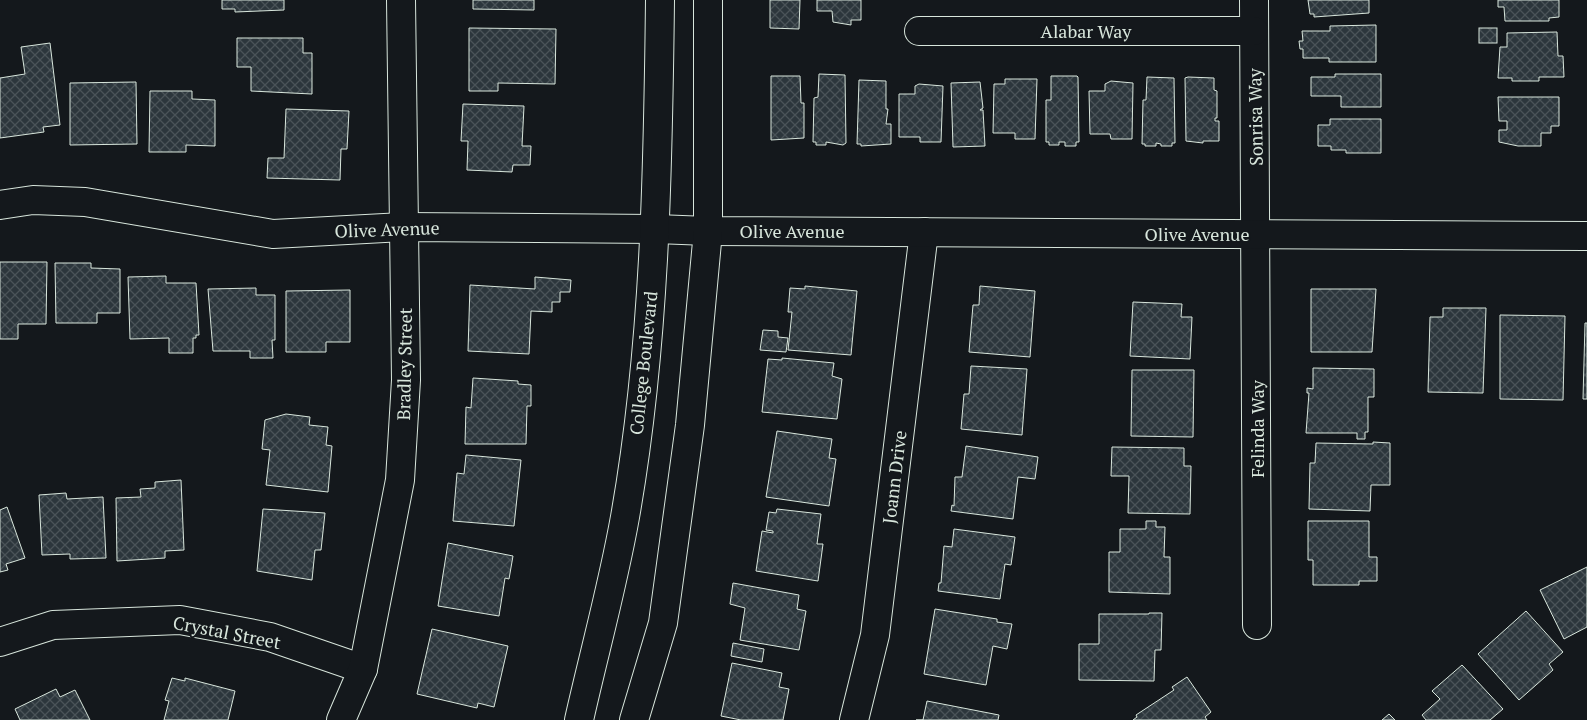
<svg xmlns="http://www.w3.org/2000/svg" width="1587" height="720" font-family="'PT Serif',serif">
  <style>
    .building { fill: url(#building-cross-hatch); stroke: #d8e6dc }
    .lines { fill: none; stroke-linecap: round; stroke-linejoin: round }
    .minor-casing { stroke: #d8e6dc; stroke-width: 30 }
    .major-casing { stroke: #d8e6dc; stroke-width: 30 }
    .minor { stroke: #14181c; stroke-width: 28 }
    .major { stroke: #14181c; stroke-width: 28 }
    .labels { text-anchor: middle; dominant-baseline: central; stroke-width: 4; stroke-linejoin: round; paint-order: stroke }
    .street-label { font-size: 18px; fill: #d8e6dc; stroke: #14181c }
  </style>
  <defs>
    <pattern id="building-cross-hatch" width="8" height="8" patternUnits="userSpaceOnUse" patternTransform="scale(1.25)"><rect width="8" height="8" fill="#2c363c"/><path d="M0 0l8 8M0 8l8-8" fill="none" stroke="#4a5358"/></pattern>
  </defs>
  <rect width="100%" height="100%" fill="#14181c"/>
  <!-- building -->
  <g class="building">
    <polygon points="222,0 284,0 284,10 235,12 235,9 222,9"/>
    <polygon points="473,0 534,0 534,10 473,9"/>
    <polygon points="770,0 800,0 799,29 770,28"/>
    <polygon points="817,0 861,0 861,20 851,20 851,25 833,22 832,11 817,11"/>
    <polygon points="1308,0 1369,0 1369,13 1314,17 1314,14 1310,14"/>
    <polygon points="1498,0 1559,0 1559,17 1549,18 1549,21 1505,21 1504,7 1498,7"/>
    <polygon points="1376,25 1376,62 1329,62 1329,58 1303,58 1303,49 1300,49 1299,41 1303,41 1302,31 1330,31 1330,26"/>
    <polygon points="469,28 556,29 555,84 498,83 498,91 469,91"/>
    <rect x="1479" y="28" width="18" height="15"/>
    <polygon points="1557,32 1558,56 1563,56 1564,77 1539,77 1539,81 1512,81 1512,78 1498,78 1500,47 1507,47 1507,33"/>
    <polygon points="237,38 303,38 303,53 312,53 312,94 251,91 251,67 237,67"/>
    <polygon points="50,43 60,125 43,127 44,132 0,138 0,78 25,74 21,47"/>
    <polygon points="819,74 845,75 846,143 843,145 826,142 826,145 816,145 816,142 813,142 814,98 818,97"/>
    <polygon points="1335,74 1381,74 1381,107 1341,107 1341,96 1311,96 1311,77 1335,77"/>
    <polygon points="771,76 800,76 801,103 804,103 804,138 771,140"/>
    <polygon points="1051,76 1077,76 1078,77 1079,142 1076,142 1076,146 1065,146 1065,142 1059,142 1059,145 1049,145 1049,142 1046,142 1046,100 1051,100"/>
    <polygon points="1147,77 1174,78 1175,143 1172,143 1172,146 1161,146 1161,144 1156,143 1156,146 1145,146 1145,144 1142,144 1143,100 1146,100"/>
    <polygon points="1188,77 1214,78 1214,90 1217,91 1217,118 1215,118 1215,121 1219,121 1219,141 1203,141 1203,143 1186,141 1185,78"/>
    <polygon points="1005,79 1037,79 1035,139 1015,139 1015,133 993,133 994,84 1005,84"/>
    <polygon points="859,80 886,81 886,109 888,109 886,124 891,124 891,144 861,146 861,144 857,144"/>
    <polygon points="1111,81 1133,83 1132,139 1111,139 1110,134 1090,134 1089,91 1105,91 1105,84"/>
    <polygon points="136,82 137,144 70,145 70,83"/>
    <polygon points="980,82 983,108 980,110 983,110 985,146 953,147 951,83"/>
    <polygon points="919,84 943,86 941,142 920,142 920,137 899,137 899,94 915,94 915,86"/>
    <polygon points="150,91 192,91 192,99 215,100 215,146 186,145 186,152 149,152"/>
    <polygon points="1498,97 1559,97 1559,126 1551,126 1551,133 1541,133 1541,146 1518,146 1499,142 1499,130 1507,130 1507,121 1499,121"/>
    <polygon points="463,104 524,106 522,146 531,146 530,165 513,165 512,172 467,170 468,141 461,141"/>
    <polygon points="286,109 349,111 347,149 341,149 340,180 267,178 268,158 284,158"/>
    <polygon points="1330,119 1381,119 1381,153 1346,153 1346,150 1331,150 1331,146 1318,146 1318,125 1330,125"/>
    <polygon points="0,262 47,262 46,324 18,324 18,339 0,339"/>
    <polygon points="55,263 91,263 91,268 120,269 120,313 97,313 97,323 56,323"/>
    <polygon points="166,276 166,283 196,283 199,335 196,335 196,338 193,338 193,353 169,353 169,338 130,339 128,277"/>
    <polygon points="535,277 571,280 570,292 560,292 560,302 552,302 552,312 531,311 529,354 468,351 470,285 535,289"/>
    <polygon points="805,286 857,291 851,355 788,350 792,312 788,312 790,288 805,289"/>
    <polygon points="980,286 1035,291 1030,357 969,352 973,305 979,305"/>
    <polygon points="256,288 256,295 275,295 275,340 272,340 273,358 250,358 250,351 213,351 208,289"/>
    <polygon points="1311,289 1376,289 1372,352 1311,352"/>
    <polygon points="350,290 350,342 326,342 326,352 286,352 286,291"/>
    <polygon points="1133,302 1182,304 1181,317 1192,317 1190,359 1130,356"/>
    <polygon points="1443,308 1486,308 1483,393 1428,392 1430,317 1443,317"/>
    <polygon points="1500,315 1565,316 1563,400 1500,399"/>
    <polygon points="1585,323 1587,323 1587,399 1583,399"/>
    <polygon points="763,330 778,331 778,337 788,338 786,352 760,350"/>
    <polygon points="782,358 834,363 832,376 842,379 837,419 762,412 768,359 782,360"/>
    <polygon points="971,366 1027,369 1022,435 961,429 964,394 969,394"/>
    <polygon points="1313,368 1374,369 1374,397 1368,397 1368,432 1365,432 1365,439 1357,439 1357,433 1306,433 1309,393 1307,393 1307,388 1313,389"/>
    <polygon points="1132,370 1194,370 1193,437 1131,436"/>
    <polygon points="473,378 518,381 518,384 531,385 531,406 527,406 526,444 465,444 466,407 471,408"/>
    <polygon points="286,414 310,417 309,425 328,427 326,445 332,446 328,492 266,485 270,450 262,449 265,420"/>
    <polygon points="777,431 832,439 829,458 836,459 829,506 766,497"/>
    <polygon points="1373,442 1390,443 1390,485 1371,485 1370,511 1309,509 1310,463 1315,463 1316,443 1373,444"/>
    <polygon points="966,446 1038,457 1035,479 1018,477 1013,519 951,511 952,505 954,506 955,477 962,477"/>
    <polygon points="1112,447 1184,448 1184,466 1191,466 1190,514 1128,513 1129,476 1111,476"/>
    <polygon points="466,455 521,460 514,526 453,521 457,473 464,474"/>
    <polygon points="181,480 184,550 165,551 165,558 117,561 116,498 141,497 140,489 155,488 155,482"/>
    <polygon points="66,493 67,499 103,497 106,558 70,559 70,554 42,555 39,495"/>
    <polygon points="7,507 25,558 6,564 8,570 0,572 0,510"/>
    <polygon points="263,509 325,513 321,550 315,550 312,580 257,571"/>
    <polygon points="777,509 821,514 817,544 823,544 818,581 756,571 762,531 773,533 773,531 766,530 769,512 776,513"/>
    <polygon points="1146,521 1156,521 1156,527 1165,527 1164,557 1170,557 1170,594 1109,592 1109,552 1120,552 1120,529 1146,529"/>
    <polygon points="1308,521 1369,521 1369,557 1377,557 1377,581 1359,581 1359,585 1313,585 1313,560 1308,560"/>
    <polygon points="954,529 1015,537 1011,565 1005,564 1000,599 938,591 939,583 941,583 944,546 952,547"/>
    <polygon points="448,543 513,556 509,579 505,578 499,616 438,606"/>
    <polygon points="1587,567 1587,627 1564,639 1540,590"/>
    <polygon points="733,583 799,595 797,609 806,611 799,650 740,640 745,608 730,604"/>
    <polygon points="935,609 997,619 997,622 1012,624 1007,649 993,646 986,685 924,674"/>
    <polygon points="1526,611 1563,652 1549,664 1553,670 1519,700 1478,654"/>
    <polygon points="1149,613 1162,613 1161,650 1155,650 1154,681 1079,680 1079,644 1099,644 1099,614 1149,614"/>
    <polygon points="432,629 508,646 494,707 478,703 477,708 417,694"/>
    <polygon points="733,643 764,649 762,662 731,656"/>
    <polygon points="732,663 782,673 779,687 789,689 783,720 741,720 721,716"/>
    <polygon points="1462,665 1503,709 1490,720 1426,720 1422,715 1440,699 1432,691"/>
    <polygon points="1187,677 1211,712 1205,717 1207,720 1133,720 1137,717 1136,715 1174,690 1172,687"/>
    <polygon points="172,678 185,681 185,678 235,691 228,720 164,720 169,701 165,700"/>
    <polygon points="56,689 60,697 75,690 90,720 20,720 15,709"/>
    <polygon points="927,701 999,715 998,720 916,720 923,720"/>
    <polygon points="1389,714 1395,720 1382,720"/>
  </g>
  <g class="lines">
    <defs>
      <g id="minor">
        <polyline points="1254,0 1257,625"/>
        <polyline points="919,31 1254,31"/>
        <polyline points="0,205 33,200 85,202 273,234 403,227 656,229"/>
        <polyline points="0,642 53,625 180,620 270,637 363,669"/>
        <polyline points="341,720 363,669 400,480 406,380 401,0"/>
        <polyline points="854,720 875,635 924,232"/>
      </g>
      <g id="major">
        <polyline points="656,229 708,231 1587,236"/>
        <path d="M579,720C594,653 613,585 625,517C655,347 658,172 660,0"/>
        <polyline points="634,720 663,623 690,425 708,231 708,0"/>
      </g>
    </defs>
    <!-- minor casing -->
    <use href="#minor" class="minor-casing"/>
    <!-- major casing -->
    <use href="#major" class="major-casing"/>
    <!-- minor -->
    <use href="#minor" class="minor"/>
    <!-- major -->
    <use href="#major" class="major"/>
  </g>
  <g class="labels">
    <!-- street labels -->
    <g class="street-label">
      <text x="1086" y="31">Alabar Way</text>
      <text transform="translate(1255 117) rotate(-91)">Sonrisa Way</text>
      <text transform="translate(387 229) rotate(-2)">Olive Avenue</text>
      <text x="792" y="231">Olive Avenue</text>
      <text x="1197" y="234">Olive Avenue</text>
      <text transform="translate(643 363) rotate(-84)">College Boulevard</text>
      <text transform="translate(404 364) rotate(-89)">Bradley Street</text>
      <text transform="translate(1257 429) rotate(-90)">Felinda Way</text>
      <text transform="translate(894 477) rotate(-83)">Joann Drive</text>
      <text transform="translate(227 632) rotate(11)">Crystal Street</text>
    </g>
  </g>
</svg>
